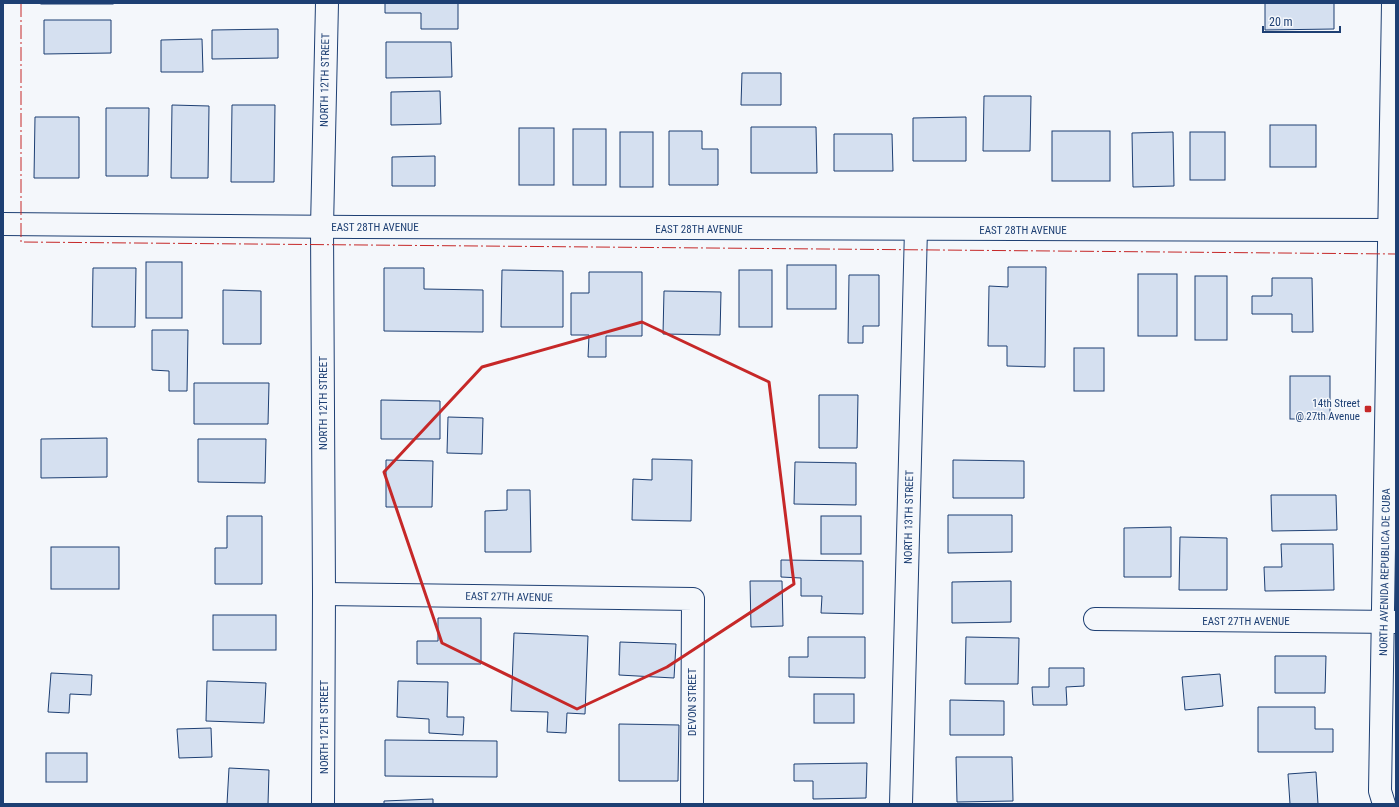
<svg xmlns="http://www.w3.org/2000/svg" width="1399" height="807" font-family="'Roboto Condensed',sans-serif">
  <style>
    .building { fill: #d5e0f0; stroke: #1d3f73 }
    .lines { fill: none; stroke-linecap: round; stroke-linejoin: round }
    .minor-casing { stroke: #1d3f73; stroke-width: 24 }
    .secondary-casing { stroke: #1d3f73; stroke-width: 24 }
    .minor { stroke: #f4f7fb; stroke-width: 22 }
    .secondary { stroke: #f4f7fb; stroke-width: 22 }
    .power { stroke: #c62828; stroke-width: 1; stroke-dasharray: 14 3 2 3; stroke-linecap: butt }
    .marked { fill: none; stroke: #c62828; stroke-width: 3; stroke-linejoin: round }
    .poi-dot { fill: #c62828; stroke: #f4f7fb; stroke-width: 1.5 }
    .labels { text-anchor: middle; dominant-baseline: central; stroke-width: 3; stroke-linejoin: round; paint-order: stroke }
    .street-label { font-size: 11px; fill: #1d3f73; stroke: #f4f7fb }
    .poi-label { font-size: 11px; fill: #1d3f73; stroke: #f4f7fb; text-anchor: end }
  </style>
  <rect width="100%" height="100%" fill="#f4f7fb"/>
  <!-- building -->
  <g class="building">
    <rect x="41" y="3" width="72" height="1"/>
    <polygon points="385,3 458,3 458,29 421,29 421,13 385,13"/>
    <polygon points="1265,3 1334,3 1334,29 1265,30"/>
    <polygon points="44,20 111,20 111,53 44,54"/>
    <polygon points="278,29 278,58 212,59 212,30"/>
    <polygon points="202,39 203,72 161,72 161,40"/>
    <polygon points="386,42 451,42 452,77 386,78"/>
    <polygon points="742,73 781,73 781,105 741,105"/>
    <polygon points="440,91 441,124 391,125 391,92"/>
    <polygon points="984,96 1031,96 1030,151 983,151"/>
    <polygon points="172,105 209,106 208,178 171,178"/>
    <polygon points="232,105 275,105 274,182 231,182"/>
    <polygon points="106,108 149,108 148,176 106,176"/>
    <polygon points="35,117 79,117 79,178 34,178"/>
    <polygon points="966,117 966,161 913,161 913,118"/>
    <rect x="1270" y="125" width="46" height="42"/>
    <polygon points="751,127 816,127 817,173 751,173"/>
    <rect x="519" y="128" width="35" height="57"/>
    <rect x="573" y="129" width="33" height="56"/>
    <polygon points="669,131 702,131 702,149 718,149 718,185 669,185"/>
    <rect x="1052" y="131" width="58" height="50"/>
    <rect x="620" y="132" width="33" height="55"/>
    <polygon points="1173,132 1174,186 1133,187 1132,133"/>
    <rect x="1190" y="132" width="35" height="48"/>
    <polygon points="834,134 892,134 893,171 834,171"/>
    <polygon points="435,156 435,186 392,186 392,157"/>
    <rect x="146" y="262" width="36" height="56"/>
    <rect x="787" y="265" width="49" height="44"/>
    <polygon points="1008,267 1046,267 1045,367 1007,366 1007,346 988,346 989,286 1008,287"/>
    <polygon points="93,268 136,268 135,327 92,327"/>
    <polygon points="384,268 424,268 424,289 483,290 483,332 384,331"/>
    <polygon points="502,270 563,271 563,327 501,327"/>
    <rect x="739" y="270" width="33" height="57"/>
    <polygon points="589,272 642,272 642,336 606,336 606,357 588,357 589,335 571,335 571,293 589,293"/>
    <rect x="1138" y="274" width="39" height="62"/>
    <polygon points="849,275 879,275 879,326 863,326 863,343 848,343"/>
    <rect x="1195" y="276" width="32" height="64"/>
    <polygon points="1272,278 1312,278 1313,332 1292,332 1292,314 1252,314 1252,296 1272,296"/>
    <polygon points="223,290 261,291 261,344 223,344"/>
    <polygon points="664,291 721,292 720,335 663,334"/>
    <polygon points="152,330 188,330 187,391 169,391 169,371 152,370"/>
    <rect x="1074" y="348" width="30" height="43"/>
    <rect x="1290" y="376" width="40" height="43"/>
    <polygon points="194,383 269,383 268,424 194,424"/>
    <polygon points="819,395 858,395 857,448 819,448"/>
    <polygon points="381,400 440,401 440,439 381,439"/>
    <polygon points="448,417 483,418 482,454 447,453"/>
    <polygon points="107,438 107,477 41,478 41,439"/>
    <polygon points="198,439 266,439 265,483 198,482"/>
    <polygon points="652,459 692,460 691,521 632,520 633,479 652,480"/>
    <polygon points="386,460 433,461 432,507 386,507"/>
    <polygon points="953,460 1024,461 1024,498 953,498"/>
    <polygon points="795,462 856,463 856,505 794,504"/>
    <polygon points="507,490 530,490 531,552 485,552 485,511 507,510"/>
    <polygon points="1271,495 1336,495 1337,530 1272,531"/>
    <polygon points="948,515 1012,515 1012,552 948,553"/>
    <polygon points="227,516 262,516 262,584 215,584 215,548 227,548"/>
    <rect x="821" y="516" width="40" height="38"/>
    <polygon points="1171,527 1171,577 1124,577 1124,528"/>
    <polygon points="1180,537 1227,538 1227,590 1179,590"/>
    <polygon points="1281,544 1333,544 1334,590 1265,591 1264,567 1282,567"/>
    <rect x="51" y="547" width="68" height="42"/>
    <polygon points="781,560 863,561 863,614 821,613 822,596 801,596 801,578 781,577"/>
    <polygon points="750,581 782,581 783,626 751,627"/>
    <polygon points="1011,581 1011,622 952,623 952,582"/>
    <rect x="213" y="615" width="63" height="35"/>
    <polygon points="438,618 481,618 481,664 417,664 417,641 438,641"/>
    <polygon points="514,633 588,636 585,714 567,713 566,733 547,732 548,712 511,711"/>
    <polygon points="808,637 865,637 865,678 789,677 789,657 808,657"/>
    <polygon points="966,637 1019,638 1018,684 965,684"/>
    <polygon points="620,642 676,644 674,678 619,675"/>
    <polygon points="1275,656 1326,656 1325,693 1275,693"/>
    <polygon points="1049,668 1084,668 1084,686 1066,687 1067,705 1033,705 1032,687 1049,687"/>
    <polygon points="51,673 92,675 91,695 70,694 69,713 48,712"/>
    <polygon points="1220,674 1223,706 1185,710 1182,677"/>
    <polygon points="207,681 266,683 264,723 206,721"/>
    <polygon points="398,681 448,682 447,717 464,717 463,735 429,733 429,719 397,717"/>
    <rect x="814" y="694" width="40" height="29"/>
    <polygon points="950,700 1004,701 1004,735 950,735"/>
    <polygon points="1258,707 1315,707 1315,729 1333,729 1333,752 1258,752"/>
    <polygon points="619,724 679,725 678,781 619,781"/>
    <polygon points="211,728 212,757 179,758 177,729"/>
    <polygon points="385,740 497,741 497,777 385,776"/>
    <rect x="46" y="753" width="41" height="29"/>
    <polygon points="956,757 1012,757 1013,801 957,802"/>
    <polygon points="867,763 866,798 813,799 813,781 794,781 794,764"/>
    <polygon points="229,768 269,770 268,804 227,804"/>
    <polygon points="1316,772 1318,804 1290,804 1288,774"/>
    <polygon points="433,799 433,804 384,804 384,801"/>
  </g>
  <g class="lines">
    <defs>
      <g id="minor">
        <polyline points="3,224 357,227 1396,230"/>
        <polyline points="324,594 693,599 692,804"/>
        <polyline points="1095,619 1396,622"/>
        <polyline points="323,804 324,594 322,227 327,3"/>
        <polyline points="901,804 916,229"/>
      </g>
      <polyline id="secondary" points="1384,804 1380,791 1393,3"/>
    </defs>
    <!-- minor casing -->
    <use href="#minor" class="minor-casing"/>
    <!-- secondary casing -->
    <use href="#secondary" class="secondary-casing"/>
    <!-- minor -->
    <use href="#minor" class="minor"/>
    <!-- secondary -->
    <use href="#secondary" class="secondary"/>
    <!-- power -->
    <polyline class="power" points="21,3 21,242 1396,254"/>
  </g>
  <!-- marked area -->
  <path class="marked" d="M642,322L769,382L794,584L667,667L577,709L442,643L384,472L482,367Z"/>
  <!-- markers -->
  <rect class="poi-dot" x="1364" y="405" width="8" height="8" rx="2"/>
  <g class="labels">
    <!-- street labels -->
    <g class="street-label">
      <text transform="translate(325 80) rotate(-89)">NORTH 12TH STREET</text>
      <text x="375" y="227">EAST 28TH AVENUE</text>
      <text x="699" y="229">EAST 28TH AVENUE</text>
      <text x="1023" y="230">EAST 28TH AVENUE</text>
      <text transform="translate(323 403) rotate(-90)">NORTH 12TH STREET</text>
      <text transform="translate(909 517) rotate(-89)">NORTH 13TH STREET</text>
      <text transform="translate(1385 572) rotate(-89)">NORTH AVENIDA REPUBLICA DE CUBA</text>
      <text transform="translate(509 597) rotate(1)">EAST 27TH AVENUE</text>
      <text x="1246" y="621">EAST 27TH AVENUE</text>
      <text transform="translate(692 702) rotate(-90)">DEVON STREET</text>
      <text transform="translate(324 727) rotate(-90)">NORTH 12TH STREET</text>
    </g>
    <!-- poi labels -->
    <g class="poi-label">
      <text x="1360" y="403">14th Street<tspan x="1360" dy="13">@ 27th Avenue</tspan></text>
    </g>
  </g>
  <!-- border -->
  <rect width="1399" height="807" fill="none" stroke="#1d3f73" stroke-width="8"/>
  <!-- scale -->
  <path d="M1263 26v6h77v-6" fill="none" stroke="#1d3f73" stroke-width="2"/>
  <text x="1269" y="26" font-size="12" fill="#1d3f73" stroke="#f4f7fb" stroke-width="3" paint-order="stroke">20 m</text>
</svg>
